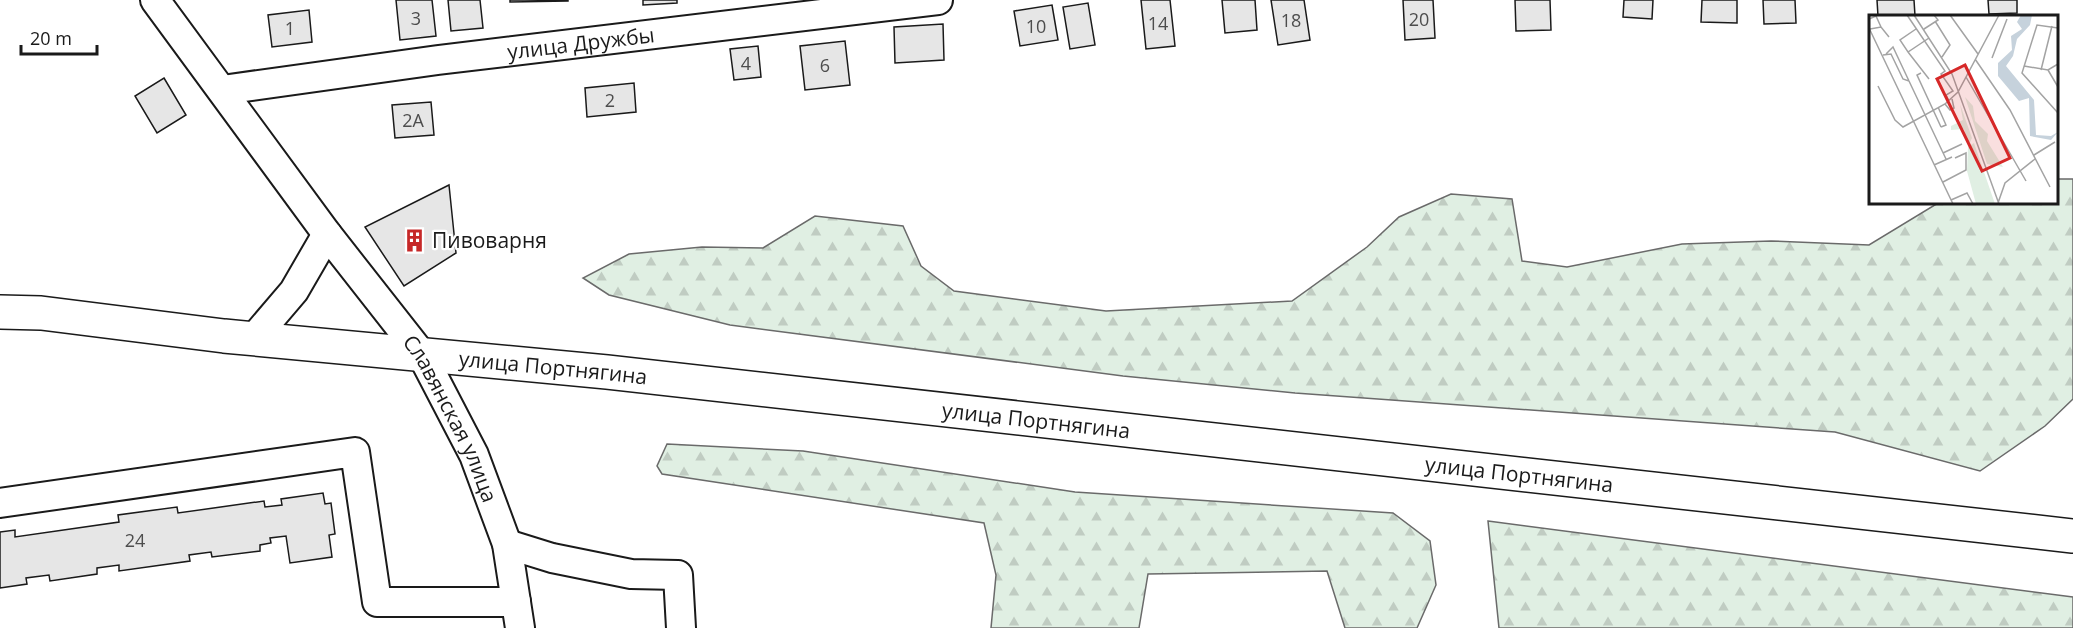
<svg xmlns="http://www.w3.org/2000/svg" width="2073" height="628" font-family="'Open Sans',sans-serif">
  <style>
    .forest { fill: url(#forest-firs); stroke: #6a6a6a; stroke-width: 1.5 }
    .building { fill: #e6e6e6; stroke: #1a1a1a; stroke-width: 1.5 }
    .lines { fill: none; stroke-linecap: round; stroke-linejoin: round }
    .minor-casing { stroke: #1a1a1a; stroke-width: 32 }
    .major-casing { stroke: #1a1a1a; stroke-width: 36 }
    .minor { stroke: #fff; stroke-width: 28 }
    .major { stroke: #fff; stroke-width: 33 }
    .labels { text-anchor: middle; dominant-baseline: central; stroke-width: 4.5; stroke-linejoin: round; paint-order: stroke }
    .number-label { font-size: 18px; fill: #4d4d4d }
    .street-label { font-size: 21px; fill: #1a1a1a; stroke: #fff }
    .poi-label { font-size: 21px; fill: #1a1a1a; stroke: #fff; text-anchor: start }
    .inset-road { fill: none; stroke: #a3a3a3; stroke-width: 1.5 }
    .view { fill: #d62828; fill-opacity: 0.15; stroke: #d62828; stroke-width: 3 }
    .inset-edge { fill: none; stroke: #1a1a1a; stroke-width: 3 }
  </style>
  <defs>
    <pattern id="forest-firs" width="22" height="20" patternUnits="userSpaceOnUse" patternTransform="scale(1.5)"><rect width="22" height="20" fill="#e0efe3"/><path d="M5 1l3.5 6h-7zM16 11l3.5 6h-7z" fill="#c0ccc2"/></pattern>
  </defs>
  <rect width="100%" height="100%" fill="#fff"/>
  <!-- forest -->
  <g class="forest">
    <polygon points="2057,179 2073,179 2073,399 2045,426 1980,471 1835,432 1295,393 1123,376 730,325 609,295 583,278 629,254 702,247 763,248 815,216 903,226 921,266 954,291 1106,311 1292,301 1367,247 1399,217 1451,194 1512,199 1522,261 1567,267 1682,244 1771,241 1869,245 1938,203 2056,202"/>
    <polygon points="667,444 803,451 1075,492 1393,513 1430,541 1436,585 1417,628 1345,628 1327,571 1148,574 1139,628 991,628 996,575 984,523 662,474 657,466"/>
    <polygon points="1488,521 2073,597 2073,628 1499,628"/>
  </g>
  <!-- building -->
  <g class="building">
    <polygon points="396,0 432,0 436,36 400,40"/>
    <polygon points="448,0 480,0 483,28 451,31"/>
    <polygon points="510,0 568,0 568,1 510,2"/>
    <polygon points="643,0 677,0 677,3 643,5"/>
    <polygon points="1141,0 1170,0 1175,46 1146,49"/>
    <polygon points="1222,0 1255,0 1257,30 1225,33"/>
    <polygon points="1271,0 1304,0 1310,40 1278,45"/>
    <polygon points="1403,0 1433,0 1435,38 1405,40"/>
    <polygon points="1515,0 1550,0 1551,30 1516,31"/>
    <polygon points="1624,0 1653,0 1652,19 1623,17"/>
    <polygon points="1702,0 1737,0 1737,23 1701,22"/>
    <polygon points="1763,0 1795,0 1796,23 1764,24"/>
    <polygon points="1877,0 1914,0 1915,16 1878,16"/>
    <polygon points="1988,0 2017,0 2017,13 1989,14"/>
    <polygon points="1088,3 1095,45 1070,49 1063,7"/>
    <polygon points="1052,5 1058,40 1020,46 1014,11"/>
    <polygon points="309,10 312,42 272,47 268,15"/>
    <polygon points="943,24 944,60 895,63 894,27"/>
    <polygon points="845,41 850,85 805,90 800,46"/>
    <polygon points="758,46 761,77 734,80 730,49"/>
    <polygon points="164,78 186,115 157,133 135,96"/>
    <polygon points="634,83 636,112 587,117 585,88"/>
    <polygon points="431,102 434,135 395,138 392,105"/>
    <polygon points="449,185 456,253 404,286 365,227"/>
    <polygon points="323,493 325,504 331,503 335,534 329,535 332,557 290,563 286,536 270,538 271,543 260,545 260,551 212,557 211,552 189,555 190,561 119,571 119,565 97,568 97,574 50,581 49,575 26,578 27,584 0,588 0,532 15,530 15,537 119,522 118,515 177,507 178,513 264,501 265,507 282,505 281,499"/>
  </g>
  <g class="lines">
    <defs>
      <g id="minor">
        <path id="s1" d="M155,0L327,234L422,355L474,455L507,544L520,628"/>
        <path id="s2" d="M222,90L438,60L938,0"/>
        <polyline points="254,338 294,291 327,234"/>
        <polyline points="0,503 355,452 377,602 516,602"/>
        <polyline points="507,544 552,558 631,574 678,575 681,628"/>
      </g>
      <g id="major">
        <path id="s3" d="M0,312L41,313L224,336L607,372L2073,536"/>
      </g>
    </defs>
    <!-- minor casing -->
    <use href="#minor" class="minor-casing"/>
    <!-- major casing -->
    <use href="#major" class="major-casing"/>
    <!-- minor -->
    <use href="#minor" class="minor"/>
    <!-- major -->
    <use href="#major" class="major"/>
  </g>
  <!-- icons -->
  <defs>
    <symbol id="building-bare" viewBox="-9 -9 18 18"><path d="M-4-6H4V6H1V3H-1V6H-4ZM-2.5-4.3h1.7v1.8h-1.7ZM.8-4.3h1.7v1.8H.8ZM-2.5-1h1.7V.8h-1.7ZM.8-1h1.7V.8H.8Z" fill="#c62828" stroke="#fff" stroke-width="2.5" paint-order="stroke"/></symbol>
  </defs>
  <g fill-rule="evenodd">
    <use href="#building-bare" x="398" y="224" width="33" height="33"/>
  </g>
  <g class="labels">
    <!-- number labels -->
    <g class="number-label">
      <text x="416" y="18">3</text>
      <text x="1419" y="19">20</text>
      <text x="1291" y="20">18</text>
      <text x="1158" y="23">14</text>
      <text x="1036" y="26">10</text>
      <text x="290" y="28">1</text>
      <text x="746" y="63">4</text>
      <text x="825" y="65">6</text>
      <text x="610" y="100">2</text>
      <text x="413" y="120">2А</text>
      <text x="135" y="540">24</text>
    </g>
    <!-- street labels -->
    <g class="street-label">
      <text stroke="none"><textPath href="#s2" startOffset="362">улица Дружбы</textPath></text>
      <text stroke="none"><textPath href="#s3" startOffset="556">улица Портнягина</textPath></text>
      <text stroke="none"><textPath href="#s1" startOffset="514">Славянская улица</textPath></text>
      <text stroke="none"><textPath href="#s3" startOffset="1042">улица Портнягина</textPath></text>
      <text stroke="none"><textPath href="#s3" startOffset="1528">улица Портнягина</textPath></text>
    </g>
    <!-- poi labels -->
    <g class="poi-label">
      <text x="432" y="240">Пивоварня</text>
    </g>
  </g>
  <!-- overview -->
  <g transform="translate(1869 15)">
    <rect width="189" height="189" fill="#fff"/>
    <path d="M96,82L104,91L106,106L119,119L118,126L134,152L118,149ZM91,89L103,123L101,127H98L95,114L82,115V111L94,105ZM105,128L126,189H107L98,156L99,132Z" fill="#e0efe3"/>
    <path d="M152,0H163L161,10L148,24L144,41L137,51L165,85L167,120L182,121L189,117L182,125L161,121L160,83L150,86L129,61V48L143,35L142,21L153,14L148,7Z" fill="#c6d2dc"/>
    <path class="inset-road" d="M38,0L76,56L72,59L84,76L77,80L80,86M45,0L83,59L130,189M81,0L109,39M0,4L7,1L12,12M66,6L81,30L73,42M0,13L84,189M189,13L168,10L153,58L189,98M1,14L12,12L20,22M47,14L31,25L39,37L60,23M55,14L69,5L65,0M39,37L60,64M17,39L24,32L40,66M14,40L22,39L34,64L40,66L77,144M123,43L138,4M106,44L141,95L181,172M155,51L179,55L189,49M172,55L183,11M179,55L189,72M52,58L48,60L72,112M97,62L157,166M9,71L26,105L34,112L76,89L89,77L130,0M76,89L81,95L85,93L83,84M69,92L77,110L72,112M74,138L93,129M165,140L186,127M65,150L83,142M74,167L97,155V138L86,143M82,185L98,178L104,189M129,188L136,168L166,144"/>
    <path class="view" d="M96,50L141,143L113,156L68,64Z"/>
    <rect width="189" height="189" class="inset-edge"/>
  </g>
  <!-- scale -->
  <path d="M21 45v9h76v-9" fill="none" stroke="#1a1a1a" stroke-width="3"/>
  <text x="30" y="45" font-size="18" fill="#1a1a1a" stroke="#ffffff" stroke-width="4.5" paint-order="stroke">20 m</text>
</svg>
